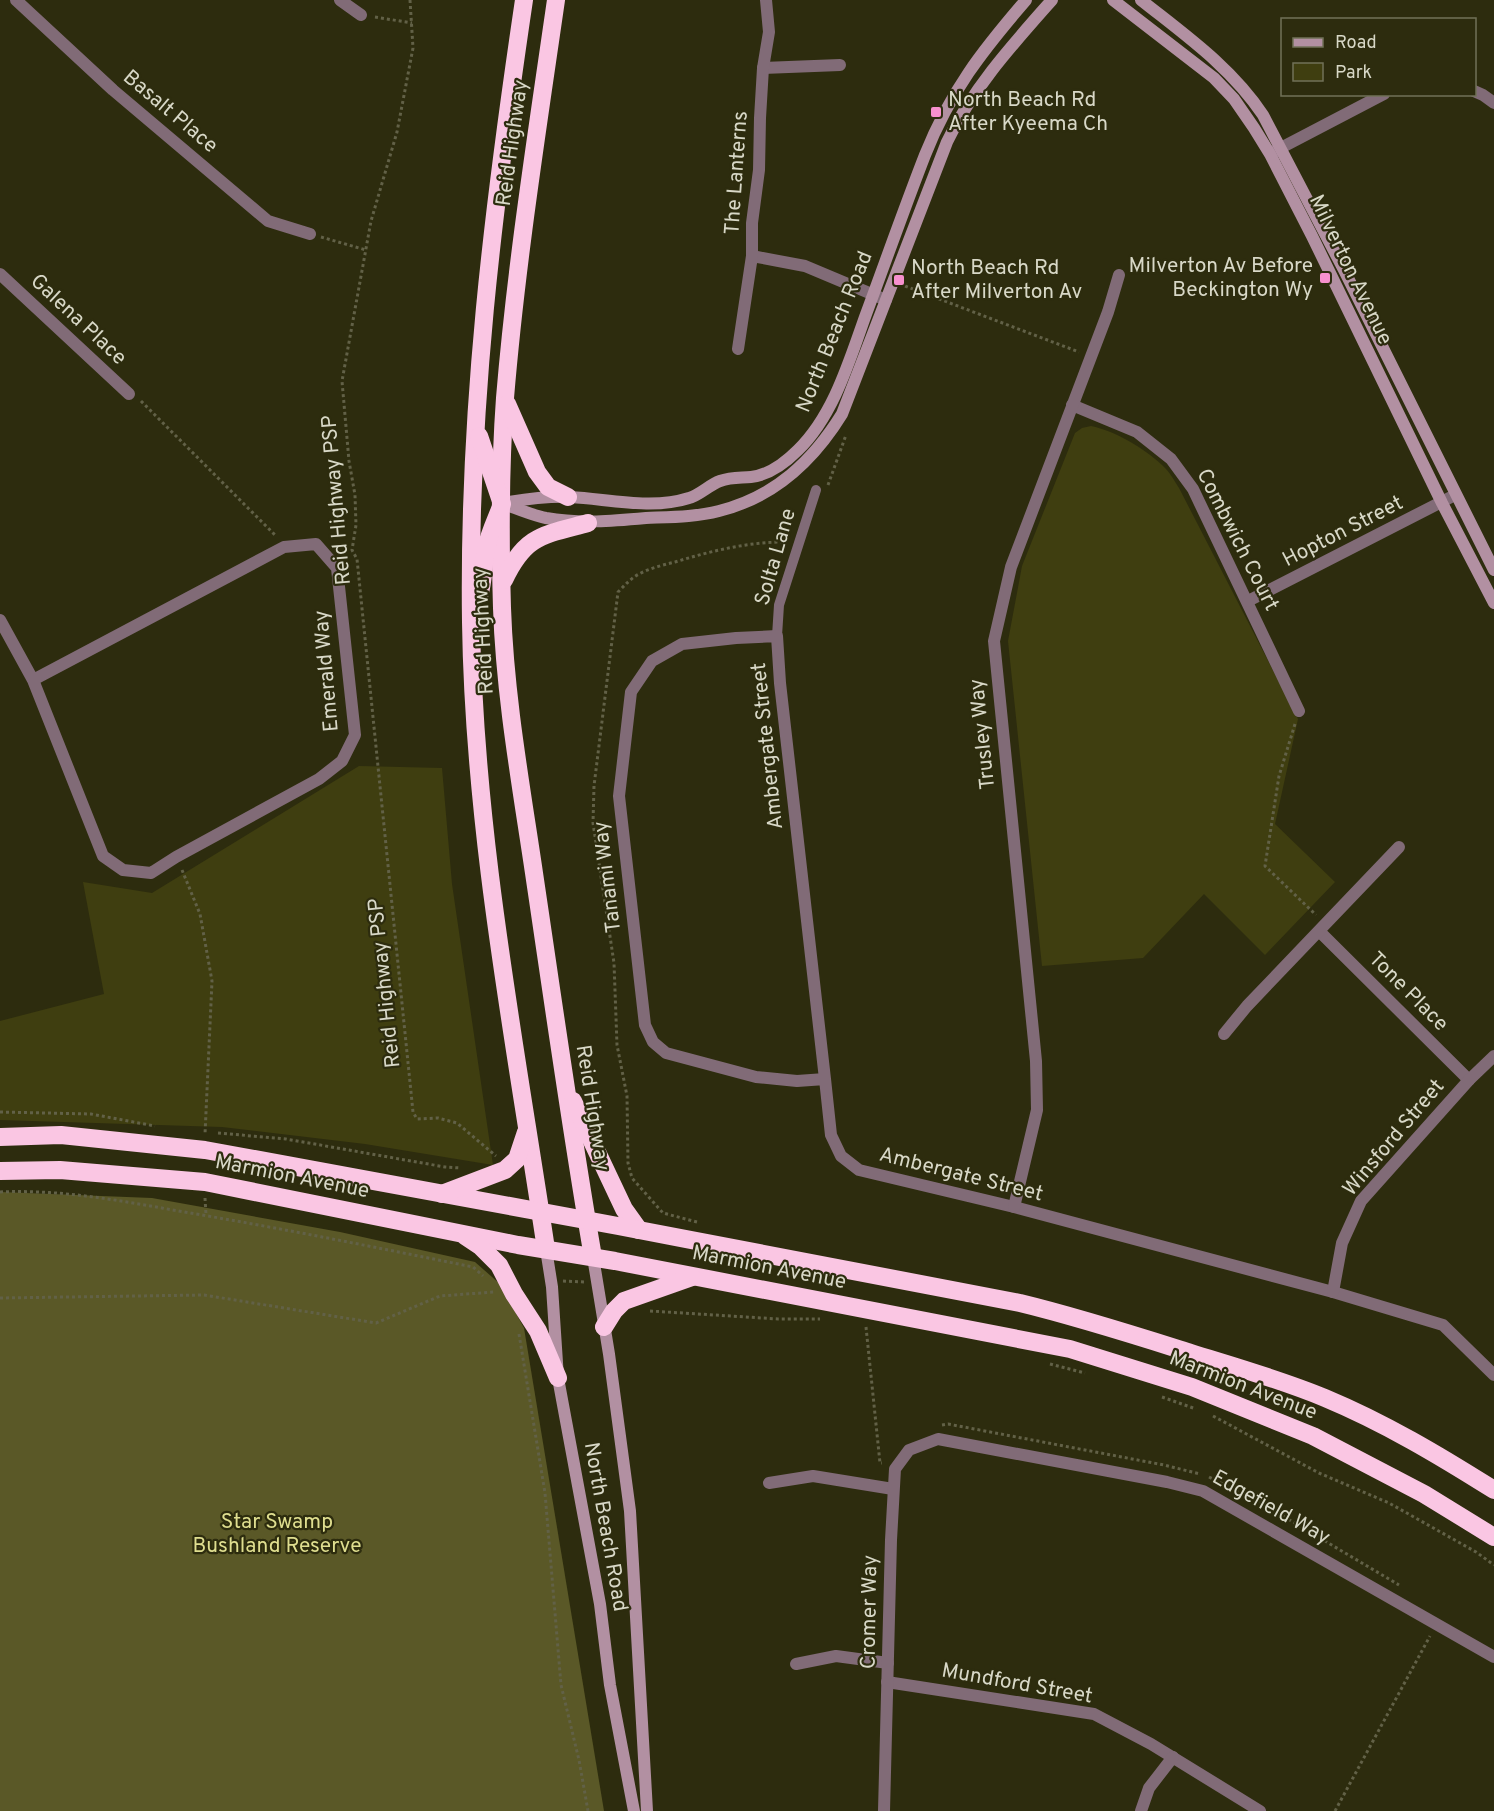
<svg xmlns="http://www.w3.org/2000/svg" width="1494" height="1811" font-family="Overpass,sans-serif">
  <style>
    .green { fill: #3f3e10 }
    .forest { fill: #5a5827 }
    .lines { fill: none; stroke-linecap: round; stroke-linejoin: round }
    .path { stroke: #626147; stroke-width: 3; stroke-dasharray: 3 3; stroke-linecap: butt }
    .lane { stroke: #816b77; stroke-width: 10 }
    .street { stroke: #816b77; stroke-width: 12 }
    .secondary { stroke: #b290a2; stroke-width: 12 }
    .highway { stroke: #fac6e3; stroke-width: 18 }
    .poi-dot { fill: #f790ce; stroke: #2d2c0e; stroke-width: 2 }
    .labels { text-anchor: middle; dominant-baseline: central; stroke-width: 4.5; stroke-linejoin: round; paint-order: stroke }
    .poi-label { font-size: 21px; fill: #d8d8c7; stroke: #2d2c0e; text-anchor: start }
    .street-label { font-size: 21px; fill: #d8d8c7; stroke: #2d2c0e }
    .park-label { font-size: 21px; fill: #dfde8f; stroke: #2d2c0e }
  </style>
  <rect width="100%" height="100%" fill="#2d2c0e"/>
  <!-- green -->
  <g class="green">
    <path d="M1091,426C1115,431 1144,448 1162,465C1169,471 1174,480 1179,488L1298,719L1275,824L1335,882L1265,955L1204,894L1143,958L1042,966L1008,641L1022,566L1075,433L1082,428Z"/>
    <polygon points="359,766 442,768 452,884 493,1165 365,1144 222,1127 0,1120 0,1021 104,994 83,882 152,893"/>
  </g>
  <!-- forest -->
  <polygon class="forest" points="0,1192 152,1198 340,1232 475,1262 500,1284 524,1328 604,1811 0,1811"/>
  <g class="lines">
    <!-- path -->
    <g class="path">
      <polyline points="410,0 413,48 397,132 371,221 342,381 349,461 355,495 356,525 352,550 357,559 413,1112 417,1119 438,1118 457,1123 496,1156"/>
      <polyline points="375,17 412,23"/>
      <polyline points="321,237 366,250"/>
      <polyline points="905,286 1079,352"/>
      <polyline points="141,401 276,536"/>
      <polyline points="828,485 846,435"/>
      <polyline points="1295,724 1279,776 1265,866 1316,915"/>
      <polyline points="182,870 200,914 212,981 205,1134"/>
      <polyline points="0,1112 91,1114 155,1126"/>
      <polyline points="218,1133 286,1139 445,1167 461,1168"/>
      <path d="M0,1192C64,1189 127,1202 190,1213C285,1229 379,1248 473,1267L483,1276"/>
      <polyline points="205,1198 206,1215"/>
      <path d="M697,1222L663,1213L632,1178L628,1163L627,1096L617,1045L614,963L593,823L594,786L618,592C625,585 631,578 639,574C650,568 663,565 675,562C711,551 747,542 785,542"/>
      <polyline points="563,1281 584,1282"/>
      <polyline points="0,1298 204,1295 376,1323 440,1296 494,1292"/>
      <polyline points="650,1311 778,1319 820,1319"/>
      <polyline points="866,1327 880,1463 882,1463"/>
      <polyline points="519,1334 545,1493 561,1685 579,1760 588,1811"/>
      <polyline points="1050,1364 1085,1373"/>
      <polyline points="1162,1397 1196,1409"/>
      <polyline points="1213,1416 1319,1473 1389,1503 1476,1552 1494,1565"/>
      <polyline points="942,1425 948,1424 1164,1465 1200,1474"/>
      <polyline points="1209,1477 1261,1503 1399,1585"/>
      <polyline points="1335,1811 1430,1636"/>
    </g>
    <!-- lane -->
    <polyline class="lane" points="777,636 779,605 816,490"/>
    <!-- street -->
    <g class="street">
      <polyline points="16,0 113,90 268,221 310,234"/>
      <polyline points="340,0 361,15"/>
      <polyline points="763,68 840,65"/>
      <polyline points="1474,91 1483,95 1494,103"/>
      <polyline points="1273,152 1384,94"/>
      <polyline points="752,256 805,266 886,300"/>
      <polyline points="0,274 129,394"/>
      <polyline points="738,349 752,256 752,223 759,170 760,118 763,68 769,32 766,0"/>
      <polyline points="1072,405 1137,432 1171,459 1193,489 1299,711"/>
      <polyline points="1248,601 1455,495"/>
      <polyline points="0,620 33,680 103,856 123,870 151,873 176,857 319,779 342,761 355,735 337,568 316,544 284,547 33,680"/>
      <polyline points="1320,932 1469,1080"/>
      <polyline points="1224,1034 1247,1006 1399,847"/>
      <polyline points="825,1079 797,1081 756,1077 666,1053 653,1042 645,1025 619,796 631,692 652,661 682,644 736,638 777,636 780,683 825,1079 831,1135 841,1156 859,1170 1014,1207 1333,1292 1443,1325 1494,1375"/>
      <polyline points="1014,1207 1037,1110 1036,1061 994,641 1011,567 1108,312 1119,275"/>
      <polyline points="1333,1292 1342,1243 1361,1201 1469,1080 1494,1056"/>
      <polyline points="769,1483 813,1476 893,1489"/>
      <polyline points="796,1664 836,1656 888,1663"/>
      <polyline points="887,1682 1094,1714 1151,1744 1260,1811"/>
      <polyline points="884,1811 891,1540 895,1469 909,1450 938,1439 1167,1482 1203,1491 1494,1657"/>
      <polyline points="1141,1811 1149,1788 1173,1757"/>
    </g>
    <!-- secondary -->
    <g class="secondary">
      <polyline points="1113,0 1214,78 1234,99 1254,128 1270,154 1312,236 1442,503 1494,603"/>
      <path d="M1141,0C1185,35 1231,67 1263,115L1344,270L1494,570"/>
      <path d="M503,503C526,499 548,496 571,497C608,499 652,510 689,498C700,495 709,485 720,481C731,477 740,478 751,477C769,475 786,462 798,450C833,416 849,362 865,317C885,263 904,209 925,155C950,92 982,51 1026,0"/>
      <path d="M502,504C517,508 531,515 546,518C580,524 613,521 646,518C670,517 696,517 719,511C775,497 813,461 842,414L947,142C972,89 1013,44 1052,0"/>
      <polyline points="546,1249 552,1287 558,1378 600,1604 610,1685 634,1811"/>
      <polyline points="593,1257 609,1354 630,1511 647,1811"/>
    </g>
    <!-- highway -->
    <g class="highway">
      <path d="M524,0C493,209 468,411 471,622C474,832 515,1042 546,1249"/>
      <path d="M556,0C537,132 516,265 505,398C500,467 500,539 502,608C505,697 521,785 534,873C553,1001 571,1130 593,1257"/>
      <polyline points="507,404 537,472 548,487 568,497"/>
      <path d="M479,436L502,504C497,518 489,533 486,549C483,564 484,580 479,596"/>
      <path d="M504,580C525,535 543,535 588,523"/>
      <polyline points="573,1101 624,1209 639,1230"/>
      <path d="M0,1137L61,1135L205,1150L618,1226L1020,1303C1078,1317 1134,1335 1191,1353C1236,1367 1282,1380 1325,1398C1385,1423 1440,1456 1494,1490"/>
      <polyline points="0,1171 60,1170 205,1182 518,1245 615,1261 1070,1349 1192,1387 1313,1436 1424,1494 1494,1537"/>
      <polyline points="442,1194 505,1170 517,1159 526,1132"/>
      <polyline points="465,1236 480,1246 499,1265 514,1294 538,1331 558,1378"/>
      <polyline points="604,1327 614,1311 624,1301 692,1277"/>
    </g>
  </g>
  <!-- markers -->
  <g class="poi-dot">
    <rect x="930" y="106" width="12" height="12" rx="3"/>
    <rect x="1319" y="272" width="12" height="12" rx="3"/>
    <rect x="893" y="274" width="12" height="12" rx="3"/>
  </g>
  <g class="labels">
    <!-- poi labels -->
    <g class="poi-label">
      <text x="948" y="100">North Beach Rd<tspan x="948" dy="24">After Kyeema Ch</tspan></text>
      <text x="1313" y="266" text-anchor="end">Milverton Av Before<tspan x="1313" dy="24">Beckington Wy</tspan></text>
      <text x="911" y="268">North Beach Rd<tspan x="911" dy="24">After Milverton Av</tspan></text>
    </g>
    <!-- street labels -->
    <g class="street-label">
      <text transform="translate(170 112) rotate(40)">Basalt Place</text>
      <text transform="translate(513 143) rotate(-82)">Reid Highway</text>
      <text transform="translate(737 173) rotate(-86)">The Lanterns</text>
      <text transform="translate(1350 270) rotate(64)">Milverton Avenue</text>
      <text transform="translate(78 320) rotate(43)">Galena Place</text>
      <text transform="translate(835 332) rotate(-68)">North Beach Road</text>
      <text transform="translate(337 500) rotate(-95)">Reid Highway PSP</text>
      <text transform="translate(1343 532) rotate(-27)">Hopton Street</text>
      <text transform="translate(1237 540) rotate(63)">Combwich Court</text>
      <text transform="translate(776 557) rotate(-74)">Solta Lane</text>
      <text transform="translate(484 631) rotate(-93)">Reid Highway</text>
      <text transform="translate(327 671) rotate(-95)">Emerald Way</text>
      <text transform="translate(983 734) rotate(-96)">Trusley Way</text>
      <text transform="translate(768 746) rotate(-96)">Ambergate Street</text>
      <text transform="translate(608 877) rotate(-97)">Tanami Way</text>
      <text transform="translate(385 983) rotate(-96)">Reid Highway PSP</text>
      <text transform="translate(1408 992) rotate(45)">Tone Place</text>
      <text transform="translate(592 1108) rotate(81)">Reid Highway</text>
      <text transform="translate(1394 1138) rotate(-50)">Winsford Street</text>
      <text transform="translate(961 1175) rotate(14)">Ambergate Street</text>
      <text transform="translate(292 1177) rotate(11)">Marmion Avenue</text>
      <text transform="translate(769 1268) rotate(11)">Marmion Avenue</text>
      <text transform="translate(1243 1386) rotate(21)">Marmion Avenue</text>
      <text transform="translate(1271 1508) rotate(29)">Edgefield Way</text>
      <text transform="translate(605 1527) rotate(80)">North Beach Road</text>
      <text transform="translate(870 1612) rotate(-89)">Cromer Way</text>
      <text transform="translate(1017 1684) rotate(10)">Mundford Street</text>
    </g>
    <!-- park labels -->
    <g class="park-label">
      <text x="277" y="1522">Star Swamp<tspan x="277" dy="24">Bushland Reserve</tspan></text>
    </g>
  </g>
  <!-- legend -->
  <rect x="1281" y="18" width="195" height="78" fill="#2d2c0e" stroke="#717158" stroke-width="1.5"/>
  <rect x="1293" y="38" width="30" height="9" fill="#b290a2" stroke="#717158" stroke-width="1.5"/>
  <text x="1335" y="48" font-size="18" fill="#d8d8c7">Road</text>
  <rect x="1293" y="63" width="30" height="18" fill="#3f3e10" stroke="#717158" stroke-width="1.5"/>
  <text x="1335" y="78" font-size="18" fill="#d8d8c7">Park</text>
</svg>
